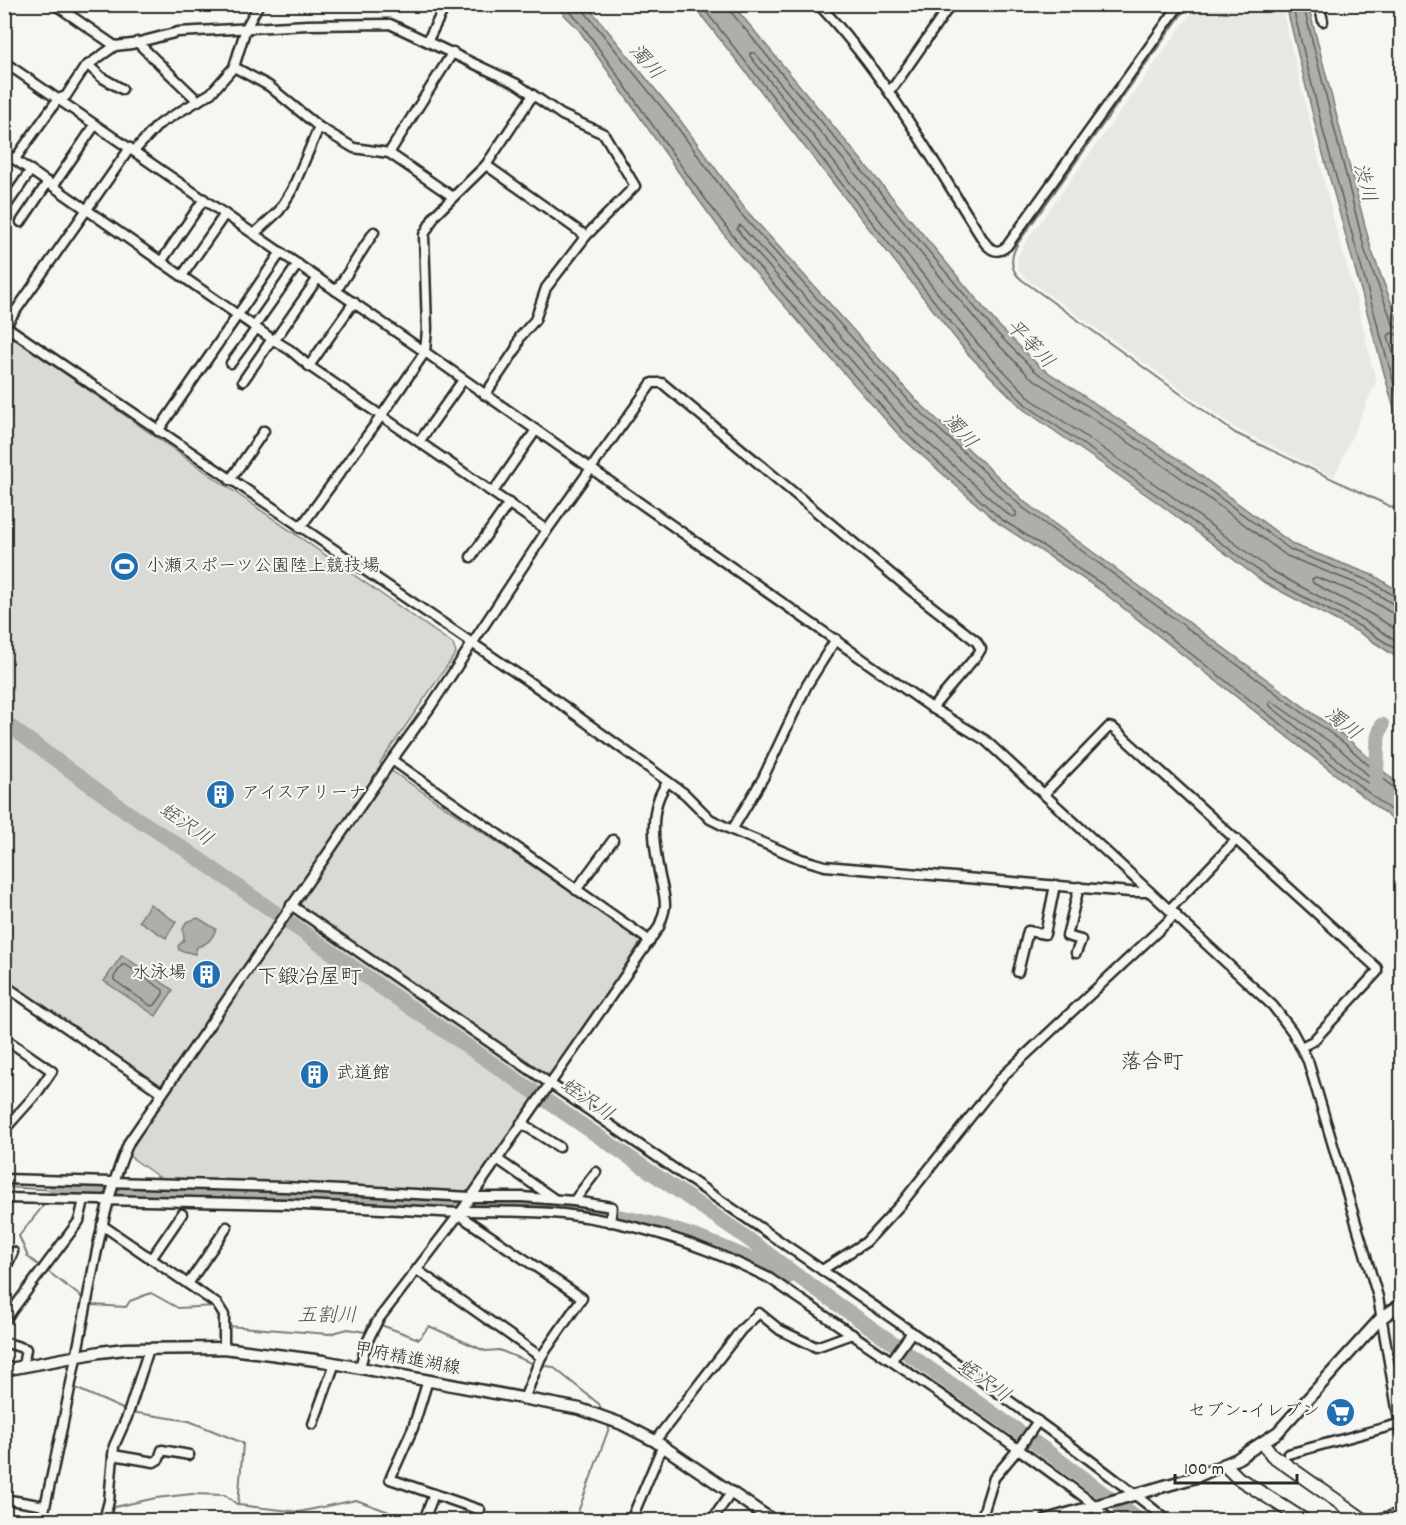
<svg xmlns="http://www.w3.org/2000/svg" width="1406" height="1525" font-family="Dekko,'Klee One',sans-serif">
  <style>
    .built { fill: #e7e7e3 }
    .green { fill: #d9d9d5; stroke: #828280; stroke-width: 1.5 }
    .water { fill: #aeaeab; stroke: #7a7a78; stroke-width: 1.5 }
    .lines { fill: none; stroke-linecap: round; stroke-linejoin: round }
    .shore { stroke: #5f5f5e; stroke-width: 1.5 }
    .stream { stroke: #7a7a78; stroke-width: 2 }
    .river { stroke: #aeaeab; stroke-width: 15 }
    .minor-casing { stroke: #2b2b2b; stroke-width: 13 }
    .major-casing { stroke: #2b2b2b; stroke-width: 15 }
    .highway-casing { stroke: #2b2b2b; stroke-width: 16 }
    .minor { stroke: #f6f6f2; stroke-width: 8 }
    .major { stroke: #f6f6f2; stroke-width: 10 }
    .highway { stroke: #f6f6f2; stroke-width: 12 }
    .labels { text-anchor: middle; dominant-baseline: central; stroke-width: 4.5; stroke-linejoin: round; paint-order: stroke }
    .poi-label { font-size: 18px; fill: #2b2b2b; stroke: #f6f6f2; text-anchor: start }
    .street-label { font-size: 18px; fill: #2b2b2b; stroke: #f6f6f2 }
    .water-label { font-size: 20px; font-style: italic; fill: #525251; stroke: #f6f6f2 }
    .quarter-label { font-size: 21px; fill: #2b2b2b; stroke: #f6f6f2 }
  </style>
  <rect width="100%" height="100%" fill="#f6f6f2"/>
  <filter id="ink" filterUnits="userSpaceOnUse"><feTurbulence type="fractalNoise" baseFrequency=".0167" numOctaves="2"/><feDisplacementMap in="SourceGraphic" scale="12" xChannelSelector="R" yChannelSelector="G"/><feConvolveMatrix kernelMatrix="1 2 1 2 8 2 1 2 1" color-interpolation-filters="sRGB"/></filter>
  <g filter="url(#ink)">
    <!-- built -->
    <polygon class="built" points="1197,5 1281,5 1334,221 1356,298 1376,382 1334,477 1237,429 1027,279 1018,270 1017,258 1023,246"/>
    <!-- green -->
    <polygon class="green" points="5,332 453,644 456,653 380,763 642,940 471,1197 170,1185 128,1155 166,1093 5,983"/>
    <!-- water -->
    <g class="water">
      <polygon points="555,5 587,5 680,120 745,209 914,398 1026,503 1348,739 1401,787 1401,826 1099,589 998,523 899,435 737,252 684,180 579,30"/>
      <polygon points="693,5 733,5 997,324 1039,366 1181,461 1294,545 1375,576 1401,593 1401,660 1360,633 1265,583 1161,505 1023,409 967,353"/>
      <polygon points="1286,5 1308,5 1371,249 1401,329 1401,434 1318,136"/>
      <polygon points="150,904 176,922 166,938 139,921"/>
      <path d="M198,918L216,929C212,939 208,944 197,947L195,954L179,950L178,946L184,940L183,929L186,922Z"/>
      <polygon points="122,955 173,990 156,1016 104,981"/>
    </g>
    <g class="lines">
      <!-- shore -->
      <g class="shore">
        <polyline points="563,4 583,26 689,177 742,248 903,431 1001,519 1102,584 1402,819"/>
        <polyline points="583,4 584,11 675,124 740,213 910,402 1022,507 1344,743 1395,789 1402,791"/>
        <polyline points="700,4 971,348 1026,405 1164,500 1268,578 1363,628 1402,653"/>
        <polyline points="728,4 730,11 992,328 1035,371 1177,466 1291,550 1372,582 1396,597 1402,598"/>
        <polyline points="1292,4 1324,134 1402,412"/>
        <polyline points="1303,4 1365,251 1393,324 1397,328 1402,328"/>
        <polygon points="740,225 904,407 1016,512 1016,516 1013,517 1006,513 908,425 748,243 737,229"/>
        <polyline points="1402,336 1391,333 1388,336 1402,385"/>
        <polyline points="1402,605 1393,604 1368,588 1287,556 1173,472 1029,376 987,333 755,53 750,53 750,56 977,343 1031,399 1169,494 1272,571 1366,622 1402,644"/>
        <polyline points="1402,615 1390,612 1364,596 1316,577 1312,579 1313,583 1371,614 1402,633"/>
        <polygon points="1271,701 1340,749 1371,778 1372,782 1367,783 1270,706 1269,703"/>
        <polygon points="122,965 126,965 163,990 163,994 155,1005 151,1006 114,980 114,977"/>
      </g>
      <!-- stream -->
      <g class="stream">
        <path d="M1189,4L1018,243C1010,257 1009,270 1022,280L1235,433L1402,512"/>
        <polyline points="4,1187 56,1190 51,1197"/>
        <polyline points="41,1267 28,1257 19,1236 47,1201"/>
        <polyline points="46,1270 84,1299"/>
        <polyline points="89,1303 92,1305 126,1307 130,1301 151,1293 178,1308 215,1306"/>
        <polyline points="227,1326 329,1334 348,1329 365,1332 370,1321 419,1339 429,1326 485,1351 499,1350 534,1364"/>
        <polyline points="540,1365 553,1367 599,1404 602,1412"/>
        <polyline points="73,1387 125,1410"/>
        <polyline points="131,1412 189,1421 243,1443 238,1505"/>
        <polyline points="110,1508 156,1498 192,1494 225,1495 238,1505 299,1512 356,1500 411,1520"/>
        <polyline points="575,1520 609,1428 607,1423"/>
      </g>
      <!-- river -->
      <g class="river">
        <polyline points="4,722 130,814 186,850 395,997 740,1233 799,1277 1048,1452 1139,1520"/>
        <polyline points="1376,784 1378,737 1382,725"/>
        <path d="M56,1190C151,1193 246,1196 342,1199C441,1201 542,1200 640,1221C691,1232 742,1254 788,1277"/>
      </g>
      <defs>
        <g id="minor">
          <polyline points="54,4 115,46"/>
          <polyline points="259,4 246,28 234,67 269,86 319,127 354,148 389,153 453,197"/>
          <path d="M818,4C886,75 933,161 985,243C992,251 998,254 1007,246L1180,4"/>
          <polyline points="1319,4 1323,21"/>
          <polyline points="4,10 8,4"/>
          <polyline points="428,40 446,4"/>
          <polyline points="137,42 198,101"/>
          <polyline points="4,62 425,352 932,708"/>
          <polyline points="88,65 101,77 122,89"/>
          <polyline points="889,90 894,86 951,4"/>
          <polyline points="134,151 159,124 211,93 234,67"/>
          <polyline points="4,152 272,339 290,350 309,366 547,530"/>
          <polyline points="389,153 453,52"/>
          <polyline points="15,159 58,99 66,96 85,67 115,46 132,44 178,32 308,25 390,24 517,84 533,95 486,165 435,215 424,235 427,329 425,352 382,415 300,528"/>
          <polyline points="486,165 586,236"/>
          <polyline points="53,186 95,125"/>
          <polyline points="4,209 31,170"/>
          <polyline points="21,222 48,182"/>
          <polyline points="255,233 279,211 292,190 319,127"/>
          <polyline points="161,262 204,199"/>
          <polyline points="182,276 225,214"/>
          <polyline points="336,291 374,232"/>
          <polyline points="4,325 547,694 685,794 710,819 732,830 801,859 825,866 1130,892 1150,892 1273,1006 1292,1031 1308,1061 1378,1297 1402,1438"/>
          <polyline points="5,326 130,148"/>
          <polyline points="254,327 298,264"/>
          <polyline points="274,341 318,278"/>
          <polyline points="231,363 256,329"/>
          <polyline points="309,366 354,302"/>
          <polyline points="243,381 272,339"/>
          <polyline points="485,395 516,349 520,337 535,320 546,288 586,236 635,186 604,134 562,115 533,95"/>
          <polyline points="158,431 281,252"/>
          <polyline points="419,442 463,380"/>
          <polyline points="230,480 264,431"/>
          <polyline points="493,492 536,430"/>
          <polyline points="471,557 509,503"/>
          <polyline points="392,760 650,941"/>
          <polyline points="1044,794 1109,727 1113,728 1377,968 1377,972 1313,1041 1301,1047"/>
          <polyline points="732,830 763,778 807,685 836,639"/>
          <polyline points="576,890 613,840"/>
          <path d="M291,905C462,1024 634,1141 806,1259C928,1343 1051,1427 1167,1520"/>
          <polyline points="1170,909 1237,839"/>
          <polyline points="1076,953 1081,940 1067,936 1079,887"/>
          <polyline points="1018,972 1028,931 1045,934 1055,885"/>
          <polyline points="4,985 162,1093"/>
          <polyline points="4,1038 52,1071 37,1093 4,1130"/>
          <polyline points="521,1123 559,1147"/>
          <polyline points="497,1159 553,1198"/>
          <polyline points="4,1179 285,1187 471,1197 522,1197 574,1201 612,1207 610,1222"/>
          <polyline points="4,1198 285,1204 460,1213"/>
          <polyline points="574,1201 596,1172"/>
          <path d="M462,1211C495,1211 529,1211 563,1214C635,1222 706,1246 769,1278C879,1353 990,1426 1096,1506"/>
          <polyline points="459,1215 582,1298 541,1357 524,1399"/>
          <polyline points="102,1225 217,1304 224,1315 224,1348"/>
          <polyline points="151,1259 182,1214"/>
          <polyline points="417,1270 541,1357"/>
          <polyline points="822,1270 866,1242 902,1203 1002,1077 1176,914"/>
          <polyline points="4,1272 13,1252"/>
          <polyline points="188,1284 227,1227"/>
          <polyline points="4,1321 79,1221 84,1200"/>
          <polyline points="4,1342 26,1349 23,1366"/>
          <polyline points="892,1360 912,1332"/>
          <path d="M360,1367L367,1342L378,1320L460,1213L659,927C661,920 665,912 665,905C665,895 662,886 660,877C654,847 647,807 668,782"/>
          <polyline points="428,1380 413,1428 390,1479 434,1494"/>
          <polyline points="313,1424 335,1363"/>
          <polyline points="655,1441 741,1330 759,1313 780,1330 816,1347 852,1334"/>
          <polyline points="1288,1454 1402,1423"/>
          <polyline points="113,1455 154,1462 159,1459 162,1450 189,1455"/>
          <polyline points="4,1499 45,1506"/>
          <polyline points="1093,1507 1111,1520"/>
          <path d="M42,1520C56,1458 69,1395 81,1332C94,1268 103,1202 129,1142L392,760L429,709L547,530L652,383H662L908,588L976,641L981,649L978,654L932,708L985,740L1150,892"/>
          <polyline points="104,1520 109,1501 114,1446 127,1417 149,1349"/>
          <polyline points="424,1520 434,1494 480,1510"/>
          <polyline points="631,1520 663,1445"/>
          <polyline points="712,1520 731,1493"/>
          <polyline points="981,1520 994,1478 1019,1448 1038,1421"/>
          <polyline points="1374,1520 1402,1513"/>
        </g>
        <g id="major">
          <polyline points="4,1370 100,1352 125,1349 224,1348 323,1361 580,1409 622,1424 655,1441 772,1520"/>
          <polyline points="1046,1520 1196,1477 1237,1459 1278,1432 1381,1318 1402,1304"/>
        </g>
        <g id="highway">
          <polyline points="1263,1443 1272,1455 1364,1520"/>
          <polyline points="1225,1465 1238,1478 1304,1520"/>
        </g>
      </defs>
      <!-- minor casing -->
      <use href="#minor" class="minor-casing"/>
      <!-- major casing -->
      <use href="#major" class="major-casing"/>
      <!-- highway casing -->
      <use href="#highway" class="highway-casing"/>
      <!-- minor -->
      <use href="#minor" class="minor"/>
      <!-- major -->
      <use href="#major" class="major"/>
      <!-- highway -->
      <use href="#highway" class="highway"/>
    </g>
  </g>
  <!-- icons -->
  <defs>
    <symbol id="stadium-disc" viewBox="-11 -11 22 22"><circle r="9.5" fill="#1f6fb2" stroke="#f6f6f2"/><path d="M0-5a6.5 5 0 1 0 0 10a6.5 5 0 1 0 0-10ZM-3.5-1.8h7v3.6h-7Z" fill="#fff"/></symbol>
    <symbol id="building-disc" viewBox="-11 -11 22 22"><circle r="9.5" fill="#1f6fb2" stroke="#f6f6f2"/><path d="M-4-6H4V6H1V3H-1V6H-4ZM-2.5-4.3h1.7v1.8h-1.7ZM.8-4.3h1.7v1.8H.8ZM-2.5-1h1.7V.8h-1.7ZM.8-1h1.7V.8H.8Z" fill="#fff"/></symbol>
    <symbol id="supermarket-disc" viewBox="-11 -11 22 22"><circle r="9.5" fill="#1f6fb2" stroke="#f6f6f2"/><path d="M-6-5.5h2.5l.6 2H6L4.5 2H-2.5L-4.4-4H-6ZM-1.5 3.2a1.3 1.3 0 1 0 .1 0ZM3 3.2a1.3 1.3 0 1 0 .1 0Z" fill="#fff"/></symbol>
  </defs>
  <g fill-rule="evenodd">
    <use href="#stadium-disc" x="108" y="550" width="33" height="33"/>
    <use href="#building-disc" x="204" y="778" width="33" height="33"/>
    <use href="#building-disc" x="190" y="958" width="33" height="33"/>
    <use href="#building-disc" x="298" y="1058" width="33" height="33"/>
    <use href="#supermarket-disc" x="1324" y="1396" width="33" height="33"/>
  </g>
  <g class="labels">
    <!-- poi labels -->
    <g class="poi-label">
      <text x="146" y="567">小瀬スポーツ公園陸上競技場</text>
      <text x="242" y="794">アイスアリーナ</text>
      <text x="186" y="974" text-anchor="end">水泳場</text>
      <text x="336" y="1074">武道館</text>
      <text x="1320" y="1412" text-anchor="end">セブン-イレブン</text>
    </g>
    <!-- street labels -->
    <g class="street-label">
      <text transform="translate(407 1360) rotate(11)">甲府精進湖線</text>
    </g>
    <!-- water labels -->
    <g class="water-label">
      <text transform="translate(645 63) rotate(49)">濁川</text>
      <text transform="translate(1363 183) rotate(75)">渋川</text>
      <text transform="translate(1029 345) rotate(46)">平等川</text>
      <text transform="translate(959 432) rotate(48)">濁川</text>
      <text transform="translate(1342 725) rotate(39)">濁川</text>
      <text transform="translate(185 826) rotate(35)">蛭沢川</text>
      <text transform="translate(586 1101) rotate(35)">蛭沢川</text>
      <text x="327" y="1317">五割川</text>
      <text transform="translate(983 1382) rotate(36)">蛭沢川</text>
    </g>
    <!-- quarter labels -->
    <g class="quarter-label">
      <text x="309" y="979">下鍛冶屋町</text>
      <text x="1152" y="1064">落合町</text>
    </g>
  </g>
  <!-- margin -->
  <rect width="1406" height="1525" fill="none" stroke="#f6f6f2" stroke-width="24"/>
  <rect x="12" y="12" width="1382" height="1501" fill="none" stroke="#2b2b2b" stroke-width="2" filter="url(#ink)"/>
  <!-- scale -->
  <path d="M1175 1474v9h122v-9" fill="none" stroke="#2b2b2b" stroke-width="3"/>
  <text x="1184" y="1474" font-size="18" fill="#2b2b2b" stroke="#f6f6f2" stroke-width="4.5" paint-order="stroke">100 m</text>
</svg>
